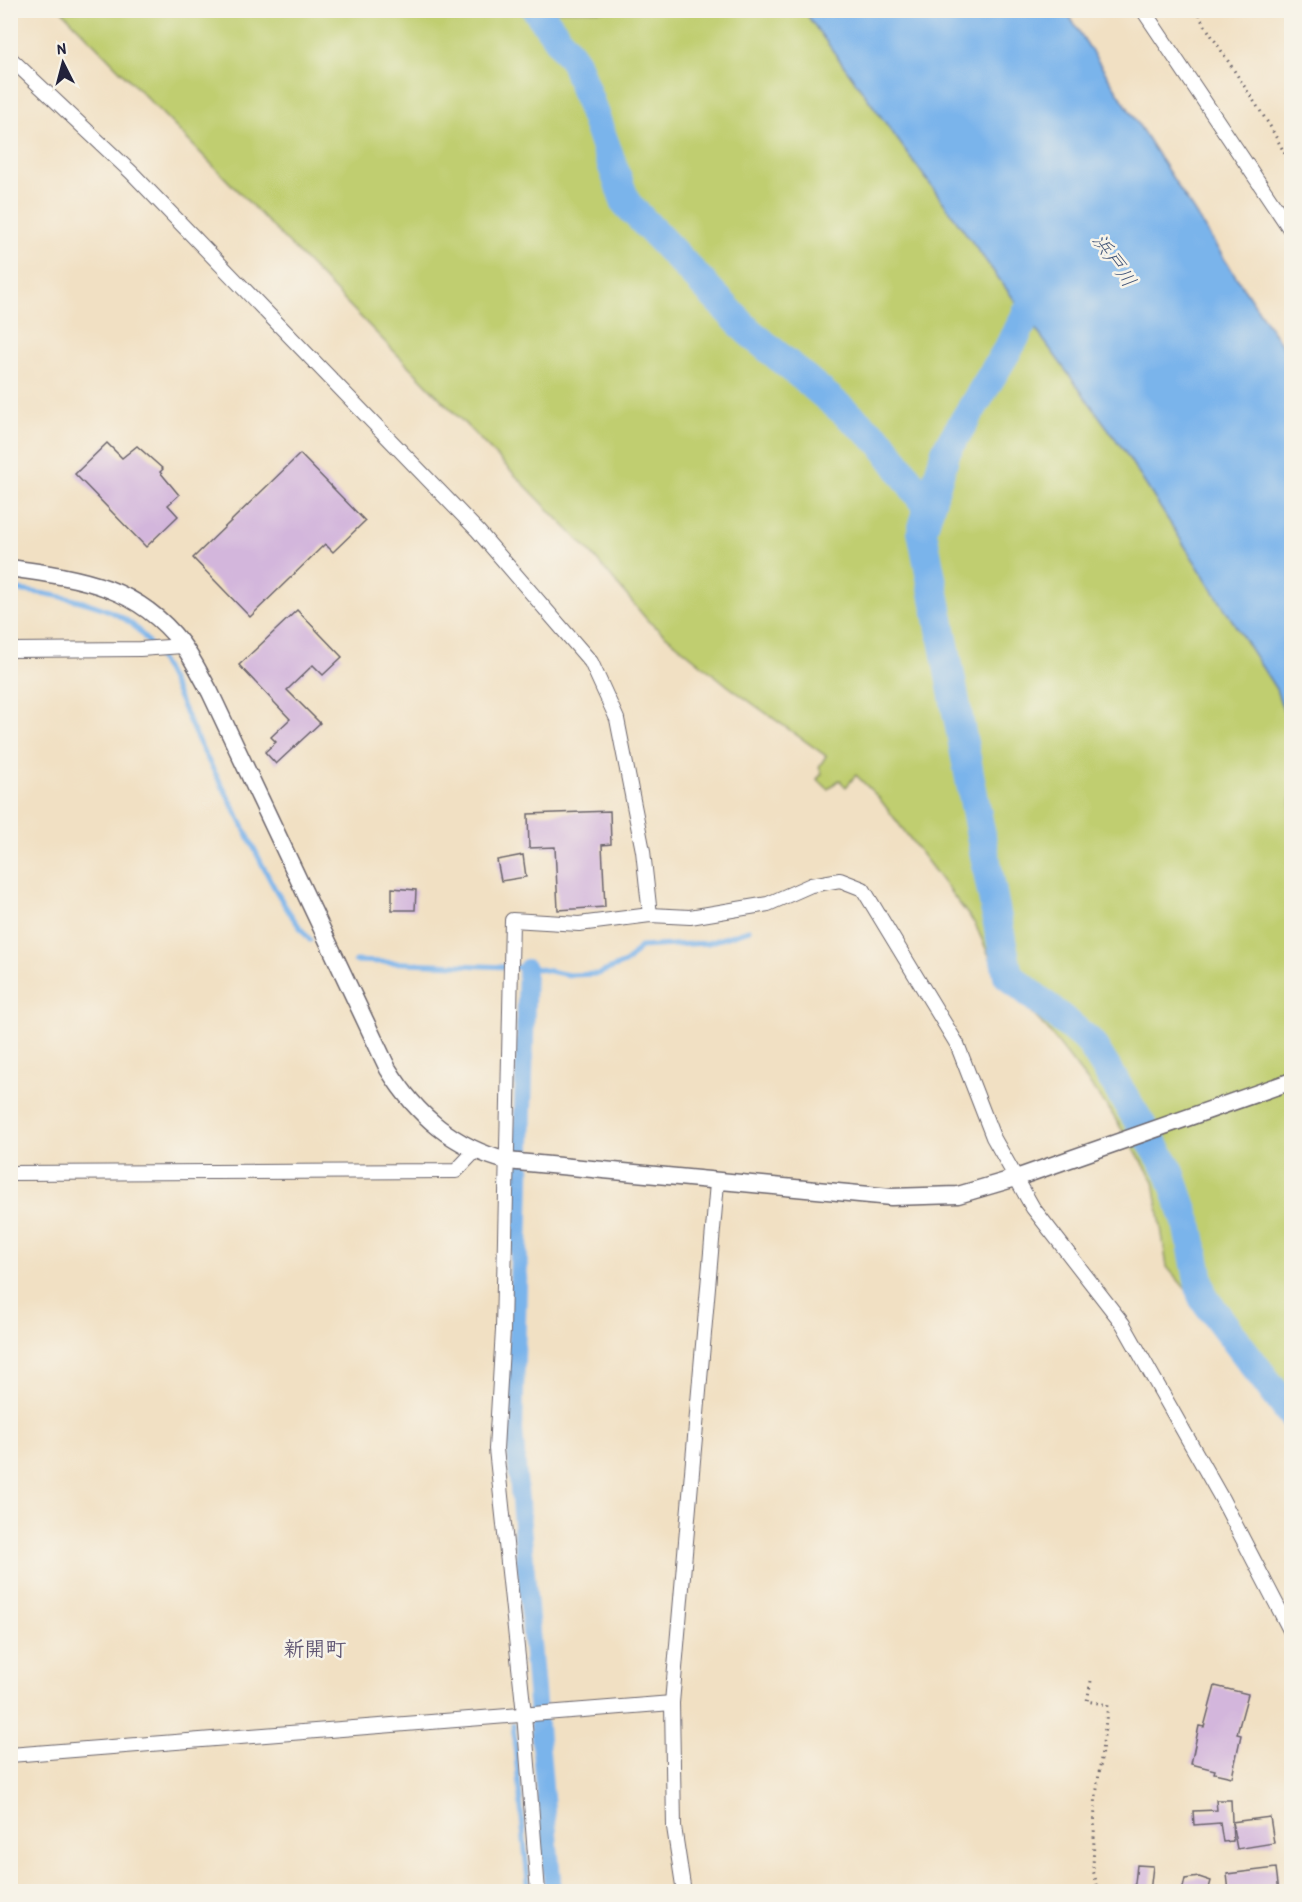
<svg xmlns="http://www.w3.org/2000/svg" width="1302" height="1902" font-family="'Patrick Hand','Klee One',sans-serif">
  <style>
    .green { fill: #c0ce6f; stroke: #717855; stroke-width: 1.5 }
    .water { fill: #7ab4eb; stroke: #4e6b93; stroke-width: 1.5 }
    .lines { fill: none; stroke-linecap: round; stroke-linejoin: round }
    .stream { stroke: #7ab4eb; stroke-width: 5 }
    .canal { stroke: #7ab4eb; stroke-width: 18 }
    .river { stroke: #7ab4eb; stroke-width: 30 }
    .building { fill: #d3b6dc }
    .minor-casing { stroke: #6a646b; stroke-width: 16 }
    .tertiary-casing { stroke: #6a646b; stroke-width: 19 }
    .path { stroke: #6a646b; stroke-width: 3; stroke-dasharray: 1.5 4.5; stroke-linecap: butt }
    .minor { stroke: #fff; stroke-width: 14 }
    .tertiary { stroke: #fff; stroke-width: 16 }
    .labels { text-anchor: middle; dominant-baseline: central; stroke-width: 5; stroke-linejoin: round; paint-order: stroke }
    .water-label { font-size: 20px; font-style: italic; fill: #415579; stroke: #f7f3e8 }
    .quarter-label { font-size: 21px; font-weight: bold; fill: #605673; stroke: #f7f3e8 }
  </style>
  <rect width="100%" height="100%" fill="#f7f3e8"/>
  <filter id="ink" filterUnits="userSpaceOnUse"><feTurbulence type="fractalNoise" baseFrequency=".0167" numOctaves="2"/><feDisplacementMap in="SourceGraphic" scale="12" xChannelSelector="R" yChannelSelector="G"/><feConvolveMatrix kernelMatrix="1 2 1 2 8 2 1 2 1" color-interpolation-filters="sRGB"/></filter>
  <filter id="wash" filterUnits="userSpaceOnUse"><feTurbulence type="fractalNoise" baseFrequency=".008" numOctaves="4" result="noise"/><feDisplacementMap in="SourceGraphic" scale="24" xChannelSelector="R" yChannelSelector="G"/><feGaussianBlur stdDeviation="1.35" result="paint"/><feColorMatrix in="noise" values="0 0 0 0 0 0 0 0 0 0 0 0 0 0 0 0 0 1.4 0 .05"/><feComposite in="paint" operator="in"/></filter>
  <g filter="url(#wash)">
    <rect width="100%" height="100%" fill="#f1e0c3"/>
    <!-- green -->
    <polygon class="green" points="62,11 804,11 1123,449 1276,689 1291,733 1291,1429 1205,1312 1167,1267 1154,1181 1109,1109 1047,1029 1000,980 975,924 879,798 856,775 846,787 839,780 828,789 817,779 822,774 819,767 826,756 728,686 648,621 592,554"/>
    <!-- water -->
    <polygon class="water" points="804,11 1066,11 1225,260 1291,359 1291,733 1276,689 1123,449"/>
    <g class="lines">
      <!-- stream -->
      <g class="stream">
        <path d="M10,589C46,593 109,602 135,627C163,654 177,695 193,730C206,759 223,786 237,814C259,857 278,903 310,940"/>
        <polyline points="355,961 534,968 569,975 598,974 627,962 640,947 708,943 749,930"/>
        <polyline points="513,1724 529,1892"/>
      </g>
      <!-- canal -->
      <polyline class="canal" points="527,968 514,1430 553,1892"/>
      <!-- river -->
      <g class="river">
        <polyline points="537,10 575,62 626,203 748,331 882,443 929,509"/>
        <polyline points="1044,280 1014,339 946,451 922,531 1008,975 1090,1042 1169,1170 1189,1228 1202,1296 1292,1415"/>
      </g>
    </g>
    <g id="blocks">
      <!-- building -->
      <g class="building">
        <polygon points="107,443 122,458 137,446 163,469 160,472 179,495 168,505 178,516 146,547 75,474"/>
        <polygon points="300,454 365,521 333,552 325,544 250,617 193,558"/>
        <polygon points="297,610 342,657 323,675 313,665 287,690 320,723 276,764 265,752 276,742 271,737 290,719 239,665"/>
        <polygon points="610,811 611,844 602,845 605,907 558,910 555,847 529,848 528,814"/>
        <polygon points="523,855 526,877 501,881 497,860"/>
        <polygon points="392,888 416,890 415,910 392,910"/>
        <polygon points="1215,1686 1248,1694 1237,1734 1241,1735 1232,1777 1214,1773 1215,1770 1191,1764 1199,1726 1204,1727"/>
        <polygon points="1216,1800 1231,1800 1233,1841 1223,1842 1220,1823 1194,1825 1193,1811 1217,1810"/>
        <polygon points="1270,1817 1274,1843 1237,1849 1232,1822"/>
        <polygon points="1137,1865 1153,1866 1150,1892 1134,1892"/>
        <polygon points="1276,1868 1279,1892 1229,1892 1227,1874"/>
        <polygon points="1199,1877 1211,1881 1208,1892 1182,1892 1185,1879"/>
      </g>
    </g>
  </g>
  <g filter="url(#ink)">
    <use href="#blocks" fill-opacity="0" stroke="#6a646b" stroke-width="1.5"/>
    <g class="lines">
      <defs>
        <g id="minor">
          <polyline points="1143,10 1292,232"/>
          <polyline points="10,58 131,172 478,531 591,662 617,719 643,851 650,915"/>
          <polyline points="10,650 140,649 183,646"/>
          <polyline points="10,1173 456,1171 475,1151"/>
          <polyline points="10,1755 672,1703"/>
          <polyline points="538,1892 524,1714 496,1449 503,1330 512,920 579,924 650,915 690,917 768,904 811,885 840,880 863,889 957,1044 993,1137 1033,1208 1123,1324 1222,1499 1292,1634"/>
          <polyline points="684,1892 674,1827 672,1703 717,1183"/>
        </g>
        <path id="tertiary" d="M10,568C79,578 137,585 182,644C193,659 201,676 210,692L388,1069C417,1116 454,1147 507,1161L891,1197L958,1195L1016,1178L1292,1081"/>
      </defs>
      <!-- minor casing -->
      <use href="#minor" class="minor-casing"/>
      <!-- tertiary casing -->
      <use href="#tertiary" class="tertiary-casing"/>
      <!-- path -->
      <g class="path">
        <polyline points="1195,10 1270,126 1292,167"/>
        <polyline points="1091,1681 1087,1701 1108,1705 1095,1804 1093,1870 1099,1892"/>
      </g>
      <!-- minor -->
      <use href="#minor" class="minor"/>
      <!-- tertiary -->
      <use href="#tertiary" class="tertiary"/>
    </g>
  </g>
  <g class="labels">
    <!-- water labels -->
    <g class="water-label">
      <text transform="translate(1115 260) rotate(55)">浜戸川</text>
    </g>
    <!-- quarter labels -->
    <g class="quarter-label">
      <text x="315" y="1648">新開町</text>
    </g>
  </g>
  <!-- margin -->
  <rect width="1302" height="1902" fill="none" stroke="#f7f3e8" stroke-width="36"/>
  <!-- north arrow -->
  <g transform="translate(63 63) rotate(354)" stroke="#f7f3e8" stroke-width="4.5" paint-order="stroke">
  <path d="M0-4.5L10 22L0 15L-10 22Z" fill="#22223b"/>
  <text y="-9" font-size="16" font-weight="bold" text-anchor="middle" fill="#22223b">N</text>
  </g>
</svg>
